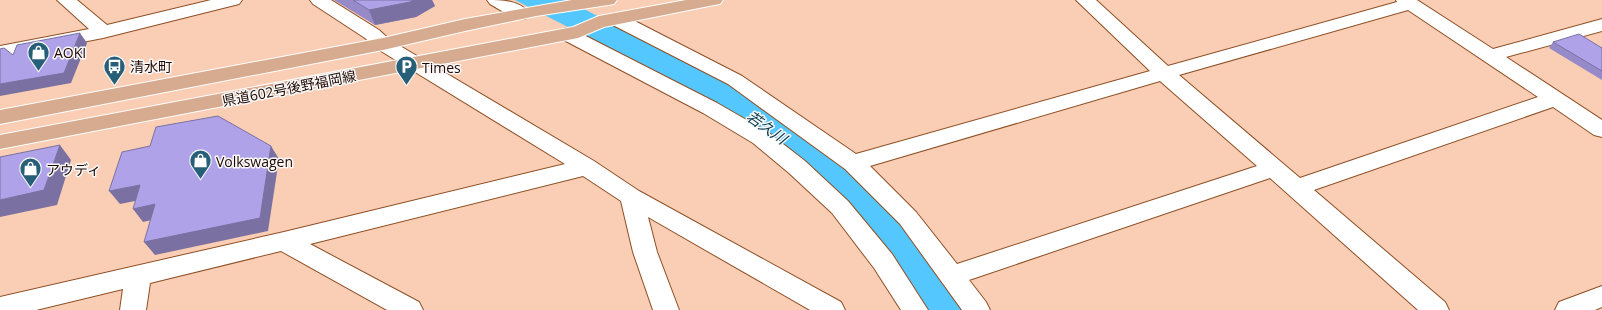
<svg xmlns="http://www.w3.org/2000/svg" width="1602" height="310" font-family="'Open Sans','Noto Sans JP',sans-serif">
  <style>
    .water { fill: #53c7fe }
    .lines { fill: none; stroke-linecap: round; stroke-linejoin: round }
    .minor-casing { stroke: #8e4f25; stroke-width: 2 }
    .major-casing { stroke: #fff; stroke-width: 2 }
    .minor { fill: #fff; fill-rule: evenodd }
    .major { fill: #d6ab8f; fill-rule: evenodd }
    .wall { fill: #968bc8 }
    .shaded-wall { fill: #7a71a2 }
    .building { fill: #afa2e8; stroke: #7a71a2 }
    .labels { text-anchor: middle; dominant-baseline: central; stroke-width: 3; stroke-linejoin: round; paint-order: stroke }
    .poi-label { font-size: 14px; fill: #1f0700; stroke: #f9f9f9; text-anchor: start }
    .street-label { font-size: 14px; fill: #1f0700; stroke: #f9f9f9 }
    .water-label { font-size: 15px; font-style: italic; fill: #01374c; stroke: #f9f9f9 }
  </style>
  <rect width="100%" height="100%" fill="#faceb4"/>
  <!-- water -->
  <polygon class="water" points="515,0 566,0 730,83 874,189 970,310 922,310 820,183 611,49"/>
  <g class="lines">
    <defs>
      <g id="minor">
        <polygon points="57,0 77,0 107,25 211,0 242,0 239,4 103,38 0,58 0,46 89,29"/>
        <polygon points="310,0 331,0 379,30 390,40 594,161 639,191 841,302 845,310 810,310 648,217 657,252 679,310 653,310 633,252 621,201 583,176 310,244 419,302 423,310 387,310 281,251 150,283 146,310 120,310 123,289 36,310 0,310 0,297 284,232 565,164 376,48 365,38 313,4"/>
        <path d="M487,0C502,0 520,0 530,14L527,18C514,21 501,10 490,4Z"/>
        <path d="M1076,0H1096L1168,66L1397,2L1396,0H1417L1493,49L1602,19V31L1506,57L1602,120V137L1594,135L1553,107L1314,190L1445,302L1449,310H1418L1270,178L969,280L986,302L990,310H962L900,224L845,169L728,84L609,23L607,19L609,15L616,13L623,15L742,76L856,154L1150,71ZM1408,10L1538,97L1300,178L1179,75ZM1160,81L1257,166L957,264L916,212L870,166Z"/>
        <polygon points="567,28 574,30 717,103 769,133 805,161 848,201 892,254 928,310 901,310 874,268 832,213 789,173 753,143 703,113 560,38 558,34 560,30"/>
        <polygon points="1602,286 1602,307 1595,310 1555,310 1559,302"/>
      </g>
      <g id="major">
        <polygon points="572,0 617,0 614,4 608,5 536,16 465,31 383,50 0,124 0,110 383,38 465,19"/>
        <polygon points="686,0 723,0 720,4 714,5 604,27 578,38 0,149 0,135 573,27 599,16"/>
      </g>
    </defs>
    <!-- minor casing -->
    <use href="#minor" class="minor-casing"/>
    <!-- major casing -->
    <use href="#major" class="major-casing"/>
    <!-- minor -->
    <use href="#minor" class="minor"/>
    <!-- major -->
    <use href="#major" class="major"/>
  </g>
  <!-- wall -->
  <g class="wall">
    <polygon points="334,0 432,0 435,6 416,17 375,25"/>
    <polygon points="1553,42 1602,48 1602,80 1549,48"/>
  </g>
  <!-- shaded-wall -->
  <g class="shaded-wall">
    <polygon points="413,0 432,0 435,6 416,17 375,25 369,10"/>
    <polygon points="80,33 87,43 71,83 0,96 0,84"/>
    <polygon points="60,145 71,160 57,205 0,217 0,200"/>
    <polygon points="271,146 279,159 268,231 155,255 144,242"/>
    <polygon points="140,185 150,198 120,204 109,191"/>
    <polygon points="155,204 165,217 143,222 133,209"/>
  </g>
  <!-- building -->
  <g class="building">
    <polygon points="353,0 413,0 410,2 369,10"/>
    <polygon points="80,33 64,73 0,84 0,49 4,48 13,55 17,45"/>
    <polygon points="1579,34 1602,48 1602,71 1553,42"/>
    <polygon points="218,116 271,146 260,218 144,242 155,204 133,209 140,185 109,191 122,152 150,146 156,127"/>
    <polygon points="60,145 44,190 0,200 0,157"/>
  </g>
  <!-- icons -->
  <defs>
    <symbol id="shop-pin" viewBox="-11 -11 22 30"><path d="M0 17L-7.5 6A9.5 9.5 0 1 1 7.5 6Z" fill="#275f79" stroke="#f9f9f9"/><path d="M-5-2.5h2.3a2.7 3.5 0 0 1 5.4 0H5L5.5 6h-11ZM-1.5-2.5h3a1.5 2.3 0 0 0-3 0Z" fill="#fff"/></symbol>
    <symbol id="bus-pin" viewBox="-11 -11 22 30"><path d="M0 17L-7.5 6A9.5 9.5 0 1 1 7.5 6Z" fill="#275f79" stroke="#f9f9f9"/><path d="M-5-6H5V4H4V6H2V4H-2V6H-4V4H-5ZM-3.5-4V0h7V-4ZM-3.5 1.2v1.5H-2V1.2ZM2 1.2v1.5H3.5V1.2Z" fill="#fff"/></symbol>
    <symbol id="parking-pin" viewBox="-11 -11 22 30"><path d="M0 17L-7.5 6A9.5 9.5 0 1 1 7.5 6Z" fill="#275f79" stroke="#f9f9f9"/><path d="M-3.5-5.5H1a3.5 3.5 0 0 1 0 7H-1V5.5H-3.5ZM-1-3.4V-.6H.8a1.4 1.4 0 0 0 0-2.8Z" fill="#fff"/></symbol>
  </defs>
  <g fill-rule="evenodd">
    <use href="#shop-pin" x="26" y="40" width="25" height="34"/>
    <use href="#bus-pin" x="102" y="54" width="25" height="34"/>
    <use href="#parking-pin" x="394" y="54" width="25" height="34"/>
    <use href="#shop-pin" x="188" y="148" width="25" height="34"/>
    <use href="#shop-pin" x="18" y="156" width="25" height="34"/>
  </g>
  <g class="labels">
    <!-- poi labels -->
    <g class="poi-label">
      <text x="54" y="52">AOKI</text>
      <text x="130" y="66">清水町</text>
      <text x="422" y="67">Times</text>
      <text x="216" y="161">Volkswagen</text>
      <text x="46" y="169">アウディ</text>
    </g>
    <!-- street labels -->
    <g class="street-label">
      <text transform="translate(289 88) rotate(-11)">県道602号後野福岡線</text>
    </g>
    <!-- water labels -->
    <g class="water-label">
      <text transform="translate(767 127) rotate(35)">若久川</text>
    </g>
  </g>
</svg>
